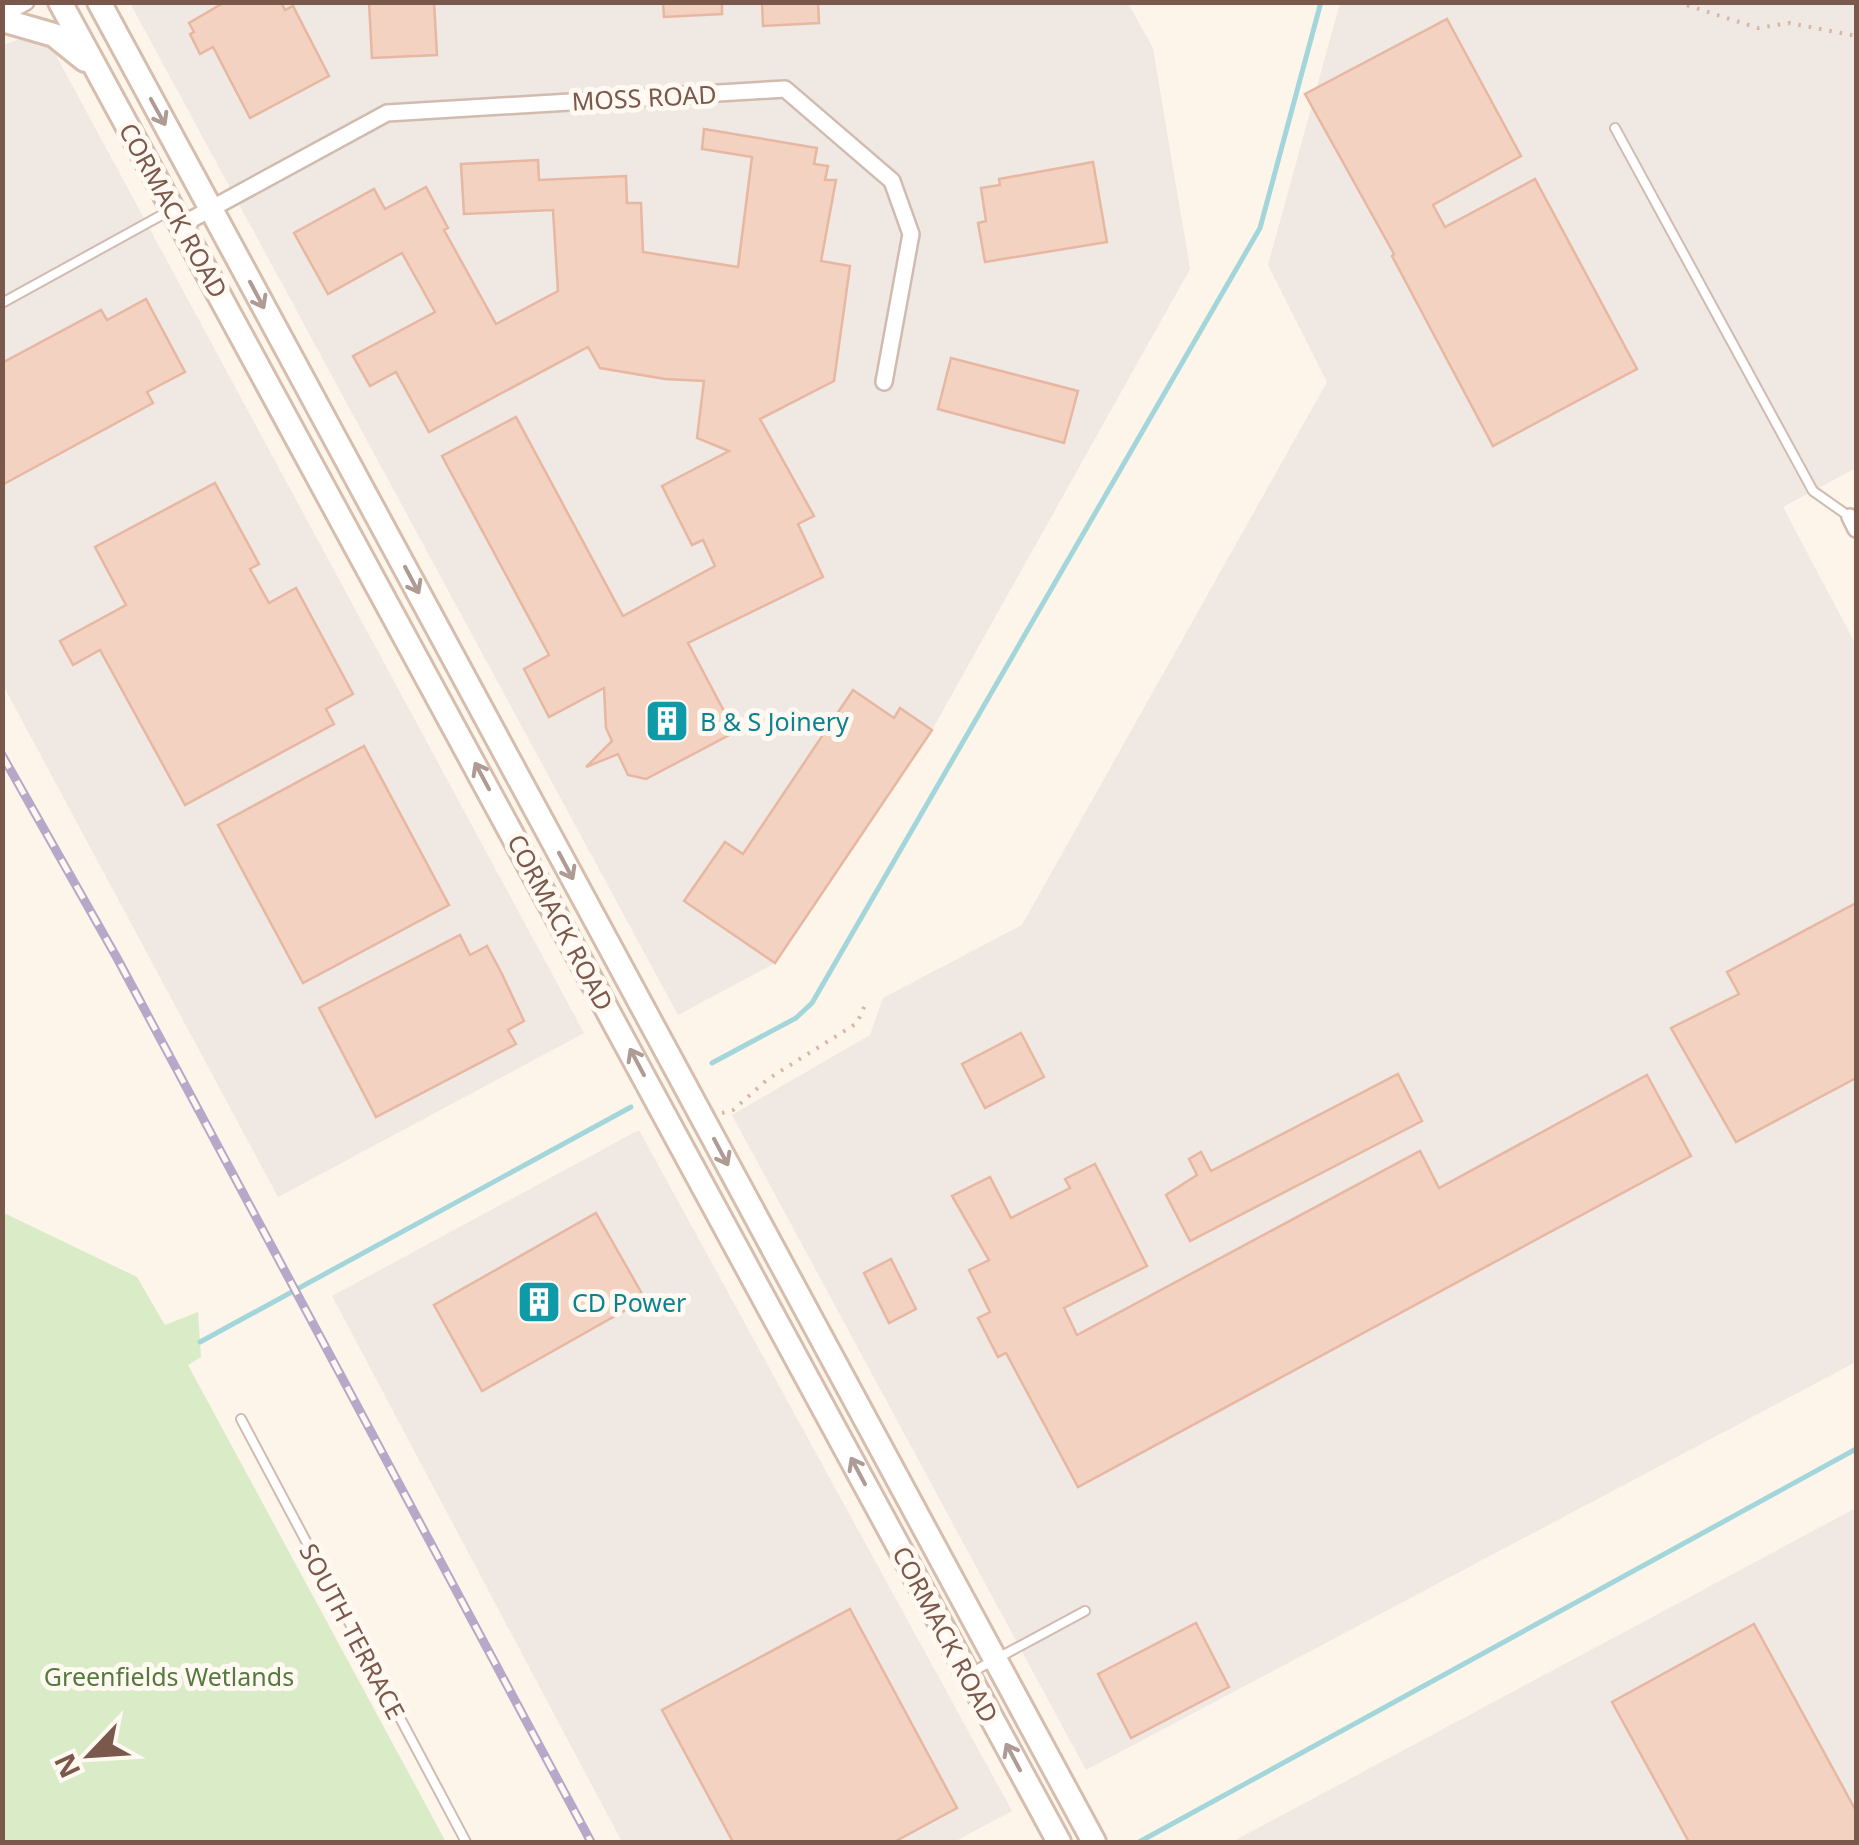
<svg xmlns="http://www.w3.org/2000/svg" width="1859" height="1845" font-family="'Noto Sans',sans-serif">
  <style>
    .industrial { fill: #efe8e3 }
    .green { fill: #d9ecc7 }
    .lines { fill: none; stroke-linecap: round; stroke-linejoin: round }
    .stream { stroke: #a3d6db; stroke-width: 5 }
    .building { fill: #f4d2c1; stroke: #e7b7a1; stroke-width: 2.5 }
    .lane-casing { stroke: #d1bbaf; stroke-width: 12 }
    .street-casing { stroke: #d1bbaf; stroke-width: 20 }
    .secondary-casing { stroke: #d6beae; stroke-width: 28 }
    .path { stroke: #d9b5a3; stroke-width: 4; stroke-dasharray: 2.5 8; stroke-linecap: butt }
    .lane { stroke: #fff; stroke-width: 8 }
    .street { stroke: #fff; stroke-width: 15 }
    .secondary { stroke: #fff; stroke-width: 22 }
    .rail-casing { stroke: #b7a7c9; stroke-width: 9 }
    .rail { stroke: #fff9f2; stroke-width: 5; stroke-dasharray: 15; stroke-linecap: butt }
    .oneway { stroke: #af9b94 }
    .labels { text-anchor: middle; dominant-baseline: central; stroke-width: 10; stroke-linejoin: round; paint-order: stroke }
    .street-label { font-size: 25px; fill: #7a594c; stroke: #fff9f2 }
    .culture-label { font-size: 25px; fill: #0d838f; stroke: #fff9f2; text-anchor: start }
    .park-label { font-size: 25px; fill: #557a40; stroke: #fff9f2 }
  </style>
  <rect width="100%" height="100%" fill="#fdf5ea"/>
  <!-- industrial -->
  <g class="industrial">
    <polygon points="130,3 1128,3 1153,48 1190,269 932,730 775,963 678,1015"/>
    <polygon points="1340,3 1856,3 1856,468 1783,507 1856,645 1856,1362 1086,1770 732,1115 870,1035 883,998 1022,925 1327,382 1268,265"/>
    <polygon points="24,38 52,48 584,1033 278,1197 3,685 2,45"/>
    <polygon points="639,1130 1012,1811 954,1842 622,1842 332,1296"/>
    <polygon points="1856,1508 1856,1842 1232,1842"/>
  </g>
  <!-- green -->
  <polygon class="green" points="2,1212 137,1277 165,1325 198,1312 201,1357 188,1365 446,1842 3,1842"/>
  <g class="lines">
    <!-- stream -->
    <g class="stream">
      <polyline points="712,1063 796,1018 812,1003 1260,228 1321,2"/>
      <polyline points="200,1342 631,1107"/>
      <polyline points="1139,1842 1856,1449"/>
    </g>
  </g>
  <!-- building -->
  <g class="building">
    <polygon points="225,2 281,2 285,10 293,6 329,76 250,118 213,47 200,54 190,34 194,32 189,23"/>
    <polygon points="369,2 434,2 437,55 372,58"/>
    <polygon points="663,2 722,2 722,14 664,17"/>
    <polygon points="762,2 818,2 819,23 763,26"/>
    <polygon points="1447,19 1521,156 1433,205 1445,227 1535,179 1637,369 1493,446 1392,256 1394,254 1305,94"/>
    <polygon points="704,129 817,148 814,164 828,166 825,180 836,180 821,261 850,266 834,381 760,419 814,516 798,524 823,577 688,643 735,732 646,779 628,775 618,754 586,767 612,741 606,728 604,688 549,717 524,669 549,655 442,456 516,417 623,616 715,566 703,540 692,545 662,486 729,451 697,438 704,381 665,379 600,368 588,347 429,432 396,372 370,386 353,356 435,312 402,253 328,294 294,233 374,189 385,209 426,187 448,228 444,230 496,324 558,291 553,210 464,214 461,164 538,160 539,180 626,176 627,203 641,203 643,252 738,267 752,157 702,149"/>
    <polygon points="1093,162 1107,242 985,262 978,223 986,221 981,188 1000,185 999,179"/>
    <polygon points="146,299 185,372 147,392 153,403 2,485 2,363 101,310 107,320"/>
    <polygon points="951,358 1078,391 1064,443 938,409"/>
    <polygon points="215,483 259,564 250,569 269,603 296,588 353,694 326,709 334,724 185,805 100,650 73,665 60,641 126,605 95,547"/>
    <polygon points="853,690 894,718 900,708 932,730 775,963 684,901 725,842 743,854"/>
    <polygon points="364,746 449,905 303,983 218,825"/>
    <polygon points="1856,903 1856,1078 1736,1142 1671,1028 1739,994 1727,972"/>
    <polygon points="460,935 470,955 487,946 502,974 524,1021 508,1030 516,1044 376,1117 319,1008"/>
    <polygon points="1021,1033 1044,1077 985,1108 962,1064"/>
    <polygon points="1398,1074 1422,1121 1190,1241 1166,1195 1197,1175 1189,1159 1201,1152 1211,1171"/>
    <polygon points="1647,1075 1691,1156 1078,1487 1006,1353 998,1357 978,1318 990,1312 969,1270 989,1260 952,1196 990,1177 1011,1218 1070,1188 1065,1179 1095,1164 1147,1266 1064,1308 1077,1335 1420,1151 1439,1188"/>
    <polygon points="596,1213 645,1299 482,1391 434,1305"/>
    <polygon points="891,1259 916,1309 889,1323 864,1273"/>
    <polygon points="850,1609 957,1808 894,1842 733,1842 662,1710"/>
    <polygon points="1196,1623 1229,1687 1131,1738 1098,1674"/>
    <polygon points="1754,1624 1856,1811 1856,1842 1689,1842 1612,1702"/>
  </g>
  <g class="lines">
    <defs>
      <g id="lane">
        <polyline points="1615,128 1813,491 1850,517"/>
        <polyline points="2,303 169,211"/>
        <polyline points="241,1419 466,1842"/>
        <polyline points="972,1672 1085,1611"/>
      </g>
      <g id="street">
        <polyline points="2,15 26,2"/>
        <polyline points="183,224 387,113 785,89 892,181 911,234 884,382"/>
        <polyline points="1850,517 1856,529"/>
      </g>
      <g id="secondary">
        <polyline points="60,2 1059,1842"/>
        <polyline points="99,2 1094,1842"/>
        <polyline points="2,20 54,35 85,60"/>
      </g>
    </defs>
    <!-- lane casing -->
    <use href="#lane" class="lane-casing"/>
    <!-- street casing -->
    <use href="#street" class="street-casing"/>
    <!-- secondary casing -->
    <use href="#secondary" class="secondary-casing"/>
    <!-- path -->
    <g class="path">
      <polyline points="1677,2 1758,28 1789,23 1856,36"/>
      <polyline points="722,1113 733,1110 768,1079 857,1023 865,1005"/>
    </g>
    <!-- lane -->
    <use href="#lane" class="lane"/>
    <!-- street -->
    <use href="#street" class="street"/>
    <!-- secondary -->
    <use href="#secondary" class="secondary"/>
    <defs>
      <polyline id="rail" points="2,755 117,958 591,1842"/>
    </defs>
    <!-- rail casing -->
    <use href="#rail" class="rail-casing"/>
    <!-- rail -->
    <use href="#rail" class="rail"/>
  </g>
  <!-- one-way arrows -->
  <defs><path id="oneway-shaft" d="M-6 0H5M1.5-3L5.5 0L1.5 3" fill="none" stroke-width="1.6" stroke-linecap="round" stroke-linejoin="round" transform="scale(2.5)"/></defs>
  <g class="oneway">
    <use href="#oneway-shaft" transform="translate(158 112) rotate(61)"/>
    <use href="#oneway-shaft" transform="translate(257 295) rotate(62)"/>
    <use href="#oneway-shaft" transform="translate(412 580) rotate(62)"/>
    <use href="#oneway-shaft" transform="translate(482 776) rotate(-118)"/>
    <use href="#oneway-shaft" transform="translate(566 866) rotate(62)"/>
    <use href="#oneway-shaft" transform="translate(637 1062) rotate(-118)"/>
    <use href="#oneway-shaft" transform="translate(721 1152) rotate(62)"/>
    <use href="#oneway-shaft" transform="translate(858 1471) rotate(-118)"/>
    <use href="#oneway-shaft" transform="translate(1013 1757) rotate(-118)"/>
  </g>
  <!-- icons -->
  <defs>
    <symbol id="building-square" viewBox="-11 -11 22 22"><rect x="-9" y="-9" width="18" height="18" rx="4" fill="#0f9aa8" stroke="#fff9f2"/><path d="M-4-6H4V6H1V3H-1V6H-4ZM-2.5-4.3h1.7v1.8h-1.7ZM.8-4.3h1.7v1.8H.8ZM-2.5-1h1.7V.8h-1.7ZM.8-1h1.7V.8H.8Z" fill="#fff"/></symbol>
  </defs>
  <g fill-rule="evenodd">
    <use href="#building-square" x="642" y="696" width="50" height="50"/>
    <use href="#building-square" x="514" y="1277" width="50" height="50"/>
  </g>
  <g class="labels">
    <!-- street labels -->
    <g class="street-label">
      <text transform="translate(644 97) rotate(-3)">MOSS ROAD</text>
      <text transform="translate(174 210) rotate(61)">CORMACK ROAD</text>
      <text transform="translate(561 922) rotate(62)">CORMACK ROAD</text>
      <text transform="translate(353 1631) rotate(62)">SOUTH TERRACE</text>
      <text transform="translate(946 1634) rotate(62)">CORMACK ROAD</text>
    </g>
    <!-- culture labels -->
    <g class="culture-label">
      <text x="700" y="721">B &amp; S Joinery</text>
      <text x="572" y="1302">CD Power</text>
    </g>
    <!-- park labels -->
    <g class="park-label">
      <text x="169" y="1676">Greenfields Wetlands</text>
    </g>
  </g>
  <!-- border -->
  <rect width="1859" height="1845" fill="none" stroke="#7a594c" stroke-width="10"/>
  <!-- north arrow -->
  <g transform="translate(90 1755) rotate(245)" stroke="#fff9f2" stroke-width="8" paint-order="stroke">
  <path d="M0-8L18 38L0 25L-18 38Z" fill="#7a594c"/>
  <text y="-15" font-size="28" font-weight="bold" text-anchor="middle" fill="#7a594c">N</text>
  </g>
</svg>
